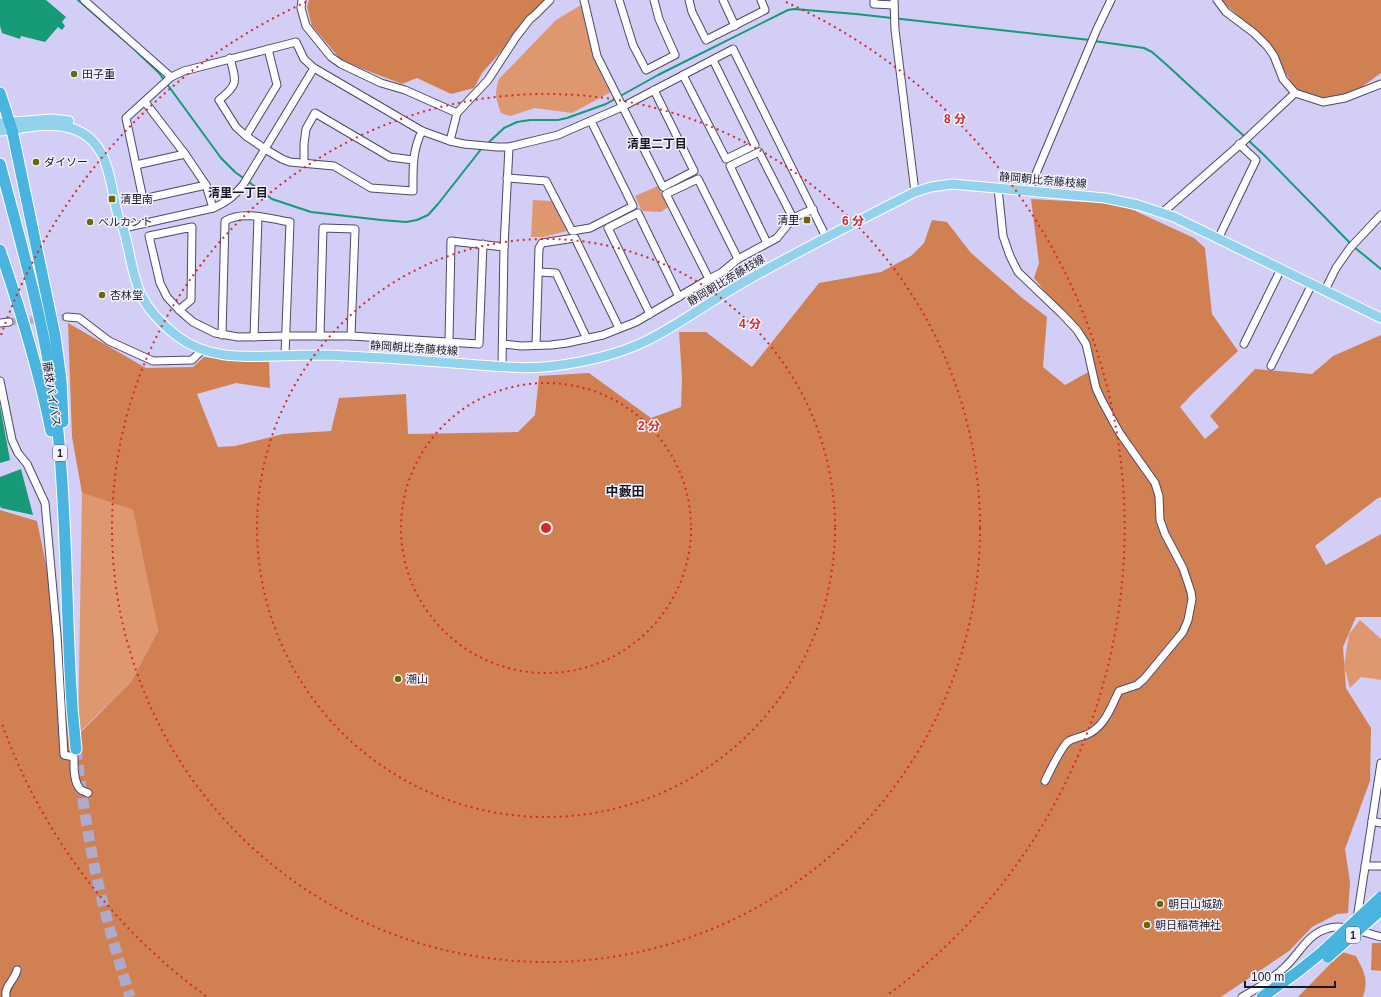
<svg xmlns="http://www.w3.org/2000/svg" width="1381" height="997" font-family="Arial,'Noto Sans JP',sans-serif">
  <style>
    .green { fill: #df9770 }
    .forest { fill: #d18052 }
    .water { fill: #169a77 }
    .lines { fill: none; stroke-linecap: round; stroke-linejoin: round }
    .stream { stroke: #169a77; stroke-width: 2 }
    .minor-tunnel { stroke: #adaacc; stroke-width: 7; stroke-dasharray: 7 3.5; stroke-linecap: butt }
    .highway-tunnel { stroke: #adaacc; stroke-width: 11; stroke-dasharray: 11 5.5; stroke-linecap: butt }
    .minor-casing { stroke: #4c4969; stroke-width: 9 }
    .major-casing { stroke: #fff; stroke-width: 11 }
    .highway-casing { stroke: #fff; stroke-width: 13 }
    .minor { stroke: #fff; stroke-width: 7 }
    .major { stroke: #92d2ec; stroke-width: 9 }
    .highway { stroke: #4ab4e0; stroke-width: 11 }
    .highway-bridge-casing { stroke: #fff; stroke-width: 13; stroke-linecap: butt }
    .highway-bridge { stroke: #4ab4e0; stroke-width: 11 }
    .ring { fill: none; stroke: #d62828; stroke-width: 2; stroke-dasharray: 2 4 }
    .poi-dot { fill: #696802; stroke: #f4f3ff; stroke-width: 1.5 }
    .labels { text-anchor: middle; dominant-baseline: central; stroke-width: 3; stroke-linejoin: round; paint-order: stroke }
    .shield { fill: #f4f3ff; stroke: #5b5a67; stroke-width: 1 }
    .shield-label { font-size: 10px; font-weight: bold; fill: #191826 }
    .poi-label { font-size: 11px; fill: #191826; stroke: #f4f3ff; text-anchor: start }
    .street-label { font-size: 11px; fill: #191826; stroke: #f4f3ff }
    .neighbourhood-label { font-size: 12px; font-weight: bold; fill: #191826; stroke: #f4f3ff }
    .quarter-label { font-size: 13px; font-weight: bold; fill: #191826; stroke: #f4f3ff }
    .centre { fill: #d62828; stroke: #f4f3ff; stroke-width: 2 }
    .ring-label { font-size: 12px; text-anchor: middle; font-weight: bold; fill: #d62828; stroke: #f4f3ff; stroke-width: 3; stroke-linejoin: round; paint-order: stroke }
  </style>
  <rect width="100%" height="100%" fill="#d2cef6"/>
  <!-- green -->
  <g class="green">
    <path d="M581,5L596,56L611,92L572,113L535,108L510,116L501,113C496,99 494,94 499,79L556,20Z"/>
    <polygon points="658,186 668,207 661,212 643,211 640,207 635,196"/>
    <polygon points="533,200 552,201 567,231 543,237 531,237"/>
    <polygon points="82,493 133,510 158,631 131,682 78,734"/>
    <polygon points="1360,620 1381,639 1381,680 1361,677 1350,688 1344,666 1349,634"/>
  </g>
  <!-- forest -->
  <g class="forest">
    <polygon points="309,0 547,0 482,73 474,88 451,94 417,78 402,84 342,61 312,26 307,7"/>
    <polygon points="1221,0 1381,0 1381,73 1352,94 1326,99 1309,95 1296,89 1264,40"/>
    <polygon points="1031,199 1120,204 1194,238 1205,248 1212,314 1238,351 1193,393 1180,407 1205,439 1219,427 1210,416 1255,369 1312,374 1333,356 1381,335 1381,497 1378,498 1315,546 1326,565 1381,534 1381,617 1356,617 1343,647 1346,688 1371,728 1370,781 1345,849 1350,882 1348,913 1337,914 1312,927 1289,951 1221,997 0,997 0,510 37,521 81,732 131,682 158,631 133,510 82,493 72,437 68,323 146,368 193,367 204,357 254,362 269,362 270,388 236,383 197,394 218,447 235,446 283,434 331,431 339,398 406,394 408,434 518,432 535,415 539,376 589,373 651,418 681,407 682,378 679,332 706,332 752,367 819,283 881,272 911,256 924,243 932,220 947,222 971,253 1021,297 1047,317 1043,367 1065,385 1092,370 1086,346 1067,319 1034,278 1039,263"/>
    <polygon points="1372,943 1381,943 1381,971 1371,970"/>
    <path d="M1342,952L1356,956C1364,972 1369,979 1363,997H1298Z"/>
  </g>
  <!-- water -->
  <g class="water">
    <polygon points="0,0 46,0 66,17 62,22 65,26 62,30 58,27 45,42 21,36 20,39 2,33 0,26"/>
    <polygon points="0,406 10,460 0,463"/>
    <polygon points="21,469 33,515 1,508 0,506 0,477"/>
  </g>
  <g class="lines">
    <!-- stream -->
    <g class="stream">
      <polyline points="78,0 134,49 159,73 221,158 235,172 272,199 311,212 381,220 406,222 417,220 428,215 438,204 482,148"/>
      <polyline points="1094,41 1144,48 1152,52 1168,66 1245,137"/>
      <polyline points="1248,140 1264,155 1351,244"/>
      <polyline points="487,144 504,128 517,122 530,120 558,120 567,118 606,104 658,75 788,10 794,9 856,14 1090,40"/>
      <polyline points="1354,247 1381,269"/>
    </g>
    <!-- minor-tunnel -->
    <polyline class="minor-tunnel" points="9,322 67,317"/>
    <!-- highway-tunnel -->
    <path class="highway-tunnel" d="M76,749C80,782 85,816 91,849C100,899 115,948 130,997"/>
    <defs>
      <g id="minor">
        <polyline points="84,0 171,77"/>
        <polyline points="302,0 301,8 306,26 331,57 341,64 381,83 405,90 457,113"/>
        <polyline points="584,0 597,56 663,187 694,171 654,90"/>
        <polyline points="619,0 633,45 646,70 675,55 659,19 654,0"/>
        <polyline points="689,0 692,12 706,40 765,10 761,0"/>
        <polyline points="723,0 735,26"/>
        <polyline points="874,0 874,4 894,5"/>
        <polyline points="894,0 895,30 915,192"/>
        <polyline points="1217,0 1226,12 1254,33 1267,46 1274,56 1283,79 1295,93 1323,102 1345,98 1381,84"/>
        <path d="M230,58C236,82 239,84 219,100L236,127L246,136L265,149L282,159L290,162L334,166L371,188L413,191C413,169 412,151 422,131"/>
        <polyline points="683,75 726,159 755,145 713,60"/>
        <polyline points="145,102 185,154 206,185 213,208"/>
        <polyline points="246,136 277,85 268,49"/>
        <polyline points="450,141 457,113 488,80 516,37 530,19 535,15 550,0"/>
        <polyline points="304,163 304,144 306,129 315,113 390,157 413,160"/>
        <polyline points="136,165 185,154"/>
        <polyline points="507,178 546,181 572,231 590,228 633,206 591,121"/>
        <polyline points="206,185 143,199 126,118 171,77 184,71 296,42 304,59 314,68 422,131 450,141 464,144 497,147 509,147 558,135 622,107 733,49 826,237"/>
        <path d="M998,188L1003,236L1010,256L1018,272L1062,314L1077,330L1086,344L1096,388L1102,401L1119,432L1155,483L1159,496L1160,520L1165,534L1183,568L1191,592L1192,599L1188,620L1183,632L1144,679L1137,685L1119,691C1111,707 1105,727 1086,735C1081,737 1074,738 1069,741C1062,745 1049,773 1045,781"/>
        <polyline points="1029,190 1097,29 1111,0"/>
        <polyline points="1162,213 1244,141 1295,93"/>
        <path d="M124,228L213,208C227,202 233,197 243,185L314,68"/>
        <polyline points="1218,239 1256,160 1239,144"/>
        <polyline points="767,243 730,166 759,152 793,218"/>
        <polyline points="539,272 556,273 587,339"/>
        <polyline points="709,279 666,194 698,179 738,259"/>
        <polyline points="1325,290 1336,268 1350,248 1381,215"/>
        <polyline points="179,310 191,300 192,227 149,236 160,283 167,297 179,310 193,322 215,333 238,337 287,336 351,336 479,344 483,244"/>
        <polyline points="650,314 608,228 638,213 679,297"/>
        <polyline points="67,317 79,318 109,341 153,361 192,360 202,350"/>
        <polyline points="0,323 9,322"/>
        <path d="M222,335L225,221C242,210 272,219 290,222L285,355"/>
        <polyline points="320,336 323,228 355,229 351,336"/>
        <polyline points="254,337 258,217"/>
        <polyline points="449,342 451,241 504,247"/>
        <polyline points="503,344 521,346 551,345 567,343 603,335 636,322 709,279 721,273 738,259 777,238 793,218 813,209"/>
        <polyline points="1244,344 1281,269"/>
        <polyline points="536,345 539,248 542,243 575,238 619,328"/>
        <polyline points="502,366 504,247 509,147"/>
        <polyline points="1271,366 1312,284"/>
        <path d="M0,381L12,440L18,453L27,464L45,503L57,635L64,755L74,757C74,766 73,781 80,789C82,791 86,792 88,793"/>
        <polyline points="1372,821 1381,823"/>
        <polyline points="1365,866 1381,866"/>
        <polyline points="1357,919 1381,763"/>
        <path d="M6,997C4,986 15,980 17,970"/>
        <path d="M1242,997C1257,989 1272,979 1285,967C1302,951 1309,929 1336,927C1345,926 1371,934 1381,937"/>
      </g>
      <g id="major">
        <polyline points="0,123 52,119 69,121"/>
        <path d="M0,131C21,129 45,122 66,127C110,136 109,181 118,216C120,221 123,226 124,231C130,252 132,275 141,295C149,311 163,325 177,336C207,359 242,357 278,356C294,355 311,355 328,355C374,357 420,360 466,364C495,366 525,370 554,366C585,362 616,355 644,342C679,325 710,301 744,282C800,250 858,221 915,192L931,187L952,184L1105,198L1138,205L1174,217L1381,318"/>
      </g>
      <g id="highway">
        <polyline points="0,93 12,130 55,336 61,380 63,422"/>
        <path d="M0,164C23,252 50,341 58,432C66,511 66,591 70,670C71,697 73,723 76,749"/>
        <path d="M0,250C20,309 39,369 51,431"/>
        <polyline points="1262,997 1296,973 1321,953"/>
      </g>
    </defs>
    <!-- minor casing -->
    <use href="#minor" class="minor-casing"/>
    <!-- major casing -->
    <use href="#major" class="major-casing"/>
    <!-- highway casing -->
    <use href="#highway" class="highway-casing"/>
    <!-- minor -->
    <use href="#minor" class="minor"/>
    <!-- major -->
    <use href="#major" class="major"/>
    <!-- highway -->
    <use href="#highway" class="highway"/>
    <defs>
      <g id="highway-bridge">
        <polyline points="1321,953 1381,897"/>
        <polyline points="1328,957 1381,910"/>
      </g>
    </defs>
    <!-- highway-bridge casing -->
    <use href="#highway-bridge" class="highway-bridge-casing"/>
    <!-- highway-bridge -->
    <use href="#highway-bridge" class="highway-bridge"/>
  </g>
  <!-- distance rings -->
  <g class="ring">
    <circle cx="546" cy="528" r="145"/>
    <circle cx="546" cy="528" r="289"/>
    <circle cx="546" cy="528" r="434"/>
    <path d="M206 996A578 578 0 0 1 1 721M1 335A578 578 0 0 1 306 2M786 2A578 578 0 0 1 886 996"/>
  </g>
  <!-- markers -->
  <g class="poi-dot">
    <circle cx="74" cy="74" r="4"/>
    <circle cx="36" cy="162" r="4"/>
    <rect x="108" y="195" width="8" height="8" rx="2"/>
    <rect x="803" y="216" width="8" height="8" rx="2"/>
    <circle cx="90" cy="222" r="4"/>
    <circle cx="102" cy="295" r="4"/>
    <circle cx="398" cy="679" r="4"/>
    <circle cx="1160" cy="904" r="4"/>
    <circle cx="1147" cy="925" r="4"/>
  </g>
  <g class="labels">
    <!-- shield labels -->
    <g class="shield">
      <rect x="53" y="445" width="14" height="16" rx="3"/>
      <rect x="1346" y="927" width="14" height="16" rx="3"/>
    </g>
    <g class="shield-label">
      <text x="60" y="453">1</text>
      <text x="1353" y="935">1</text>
    </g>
    <!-- poi labels -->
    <g class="poi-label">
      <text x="82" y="74">田子重</text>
      <text x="44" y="162">ダイソー</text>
      <text x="120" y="199">清里南</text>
      <text x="799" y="220" text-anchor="end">清里</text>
      <text x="98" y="222">ベルカント</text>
      <text x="110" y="295">杏林堂</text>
      <text x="406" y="679">潮山</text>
      <text x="1168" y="904">朝日山城跡</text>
      <text x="1155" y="925">朝日稲荷神社</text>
    </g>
    <!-- street labels -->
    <g class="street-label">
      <text transform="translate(1043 180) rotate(5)">静岡朝比奈藤枝線</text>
      <text transform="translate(726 280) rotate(-31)">静岡朝比奈藤枝線</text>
      <text transform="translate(414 348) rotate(4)">静岡朝比奈藤枝線</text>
      <text transform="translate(52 394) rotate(81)">藤枝バイパス</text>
    </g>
    <!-- neighbourhood labels -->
    <g class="neighbourhood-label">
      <text x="657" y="144">清里二丁目</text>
      <text x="238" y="193">清里一丁目</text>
    </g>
    <!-- quarter labels -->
    <g class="quarter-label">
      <text x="625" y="491">中藪田</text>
    </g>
  </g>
  <circle cx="546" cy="528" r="6" class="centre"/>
  <g class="ring-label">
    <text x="955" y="123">8 分</text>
    <text x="853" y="225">6 分</text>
    <text x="750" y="328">4 分</text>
    <text x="649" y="430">2 分</text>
  </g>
  <!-- scale -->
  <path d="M1245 981v6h90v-6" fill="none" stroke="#191826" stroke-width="2"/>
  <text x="1251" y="981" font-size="12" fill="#191826" stroke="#f4f3ff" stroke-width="3" paint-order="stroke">100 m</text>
</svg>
